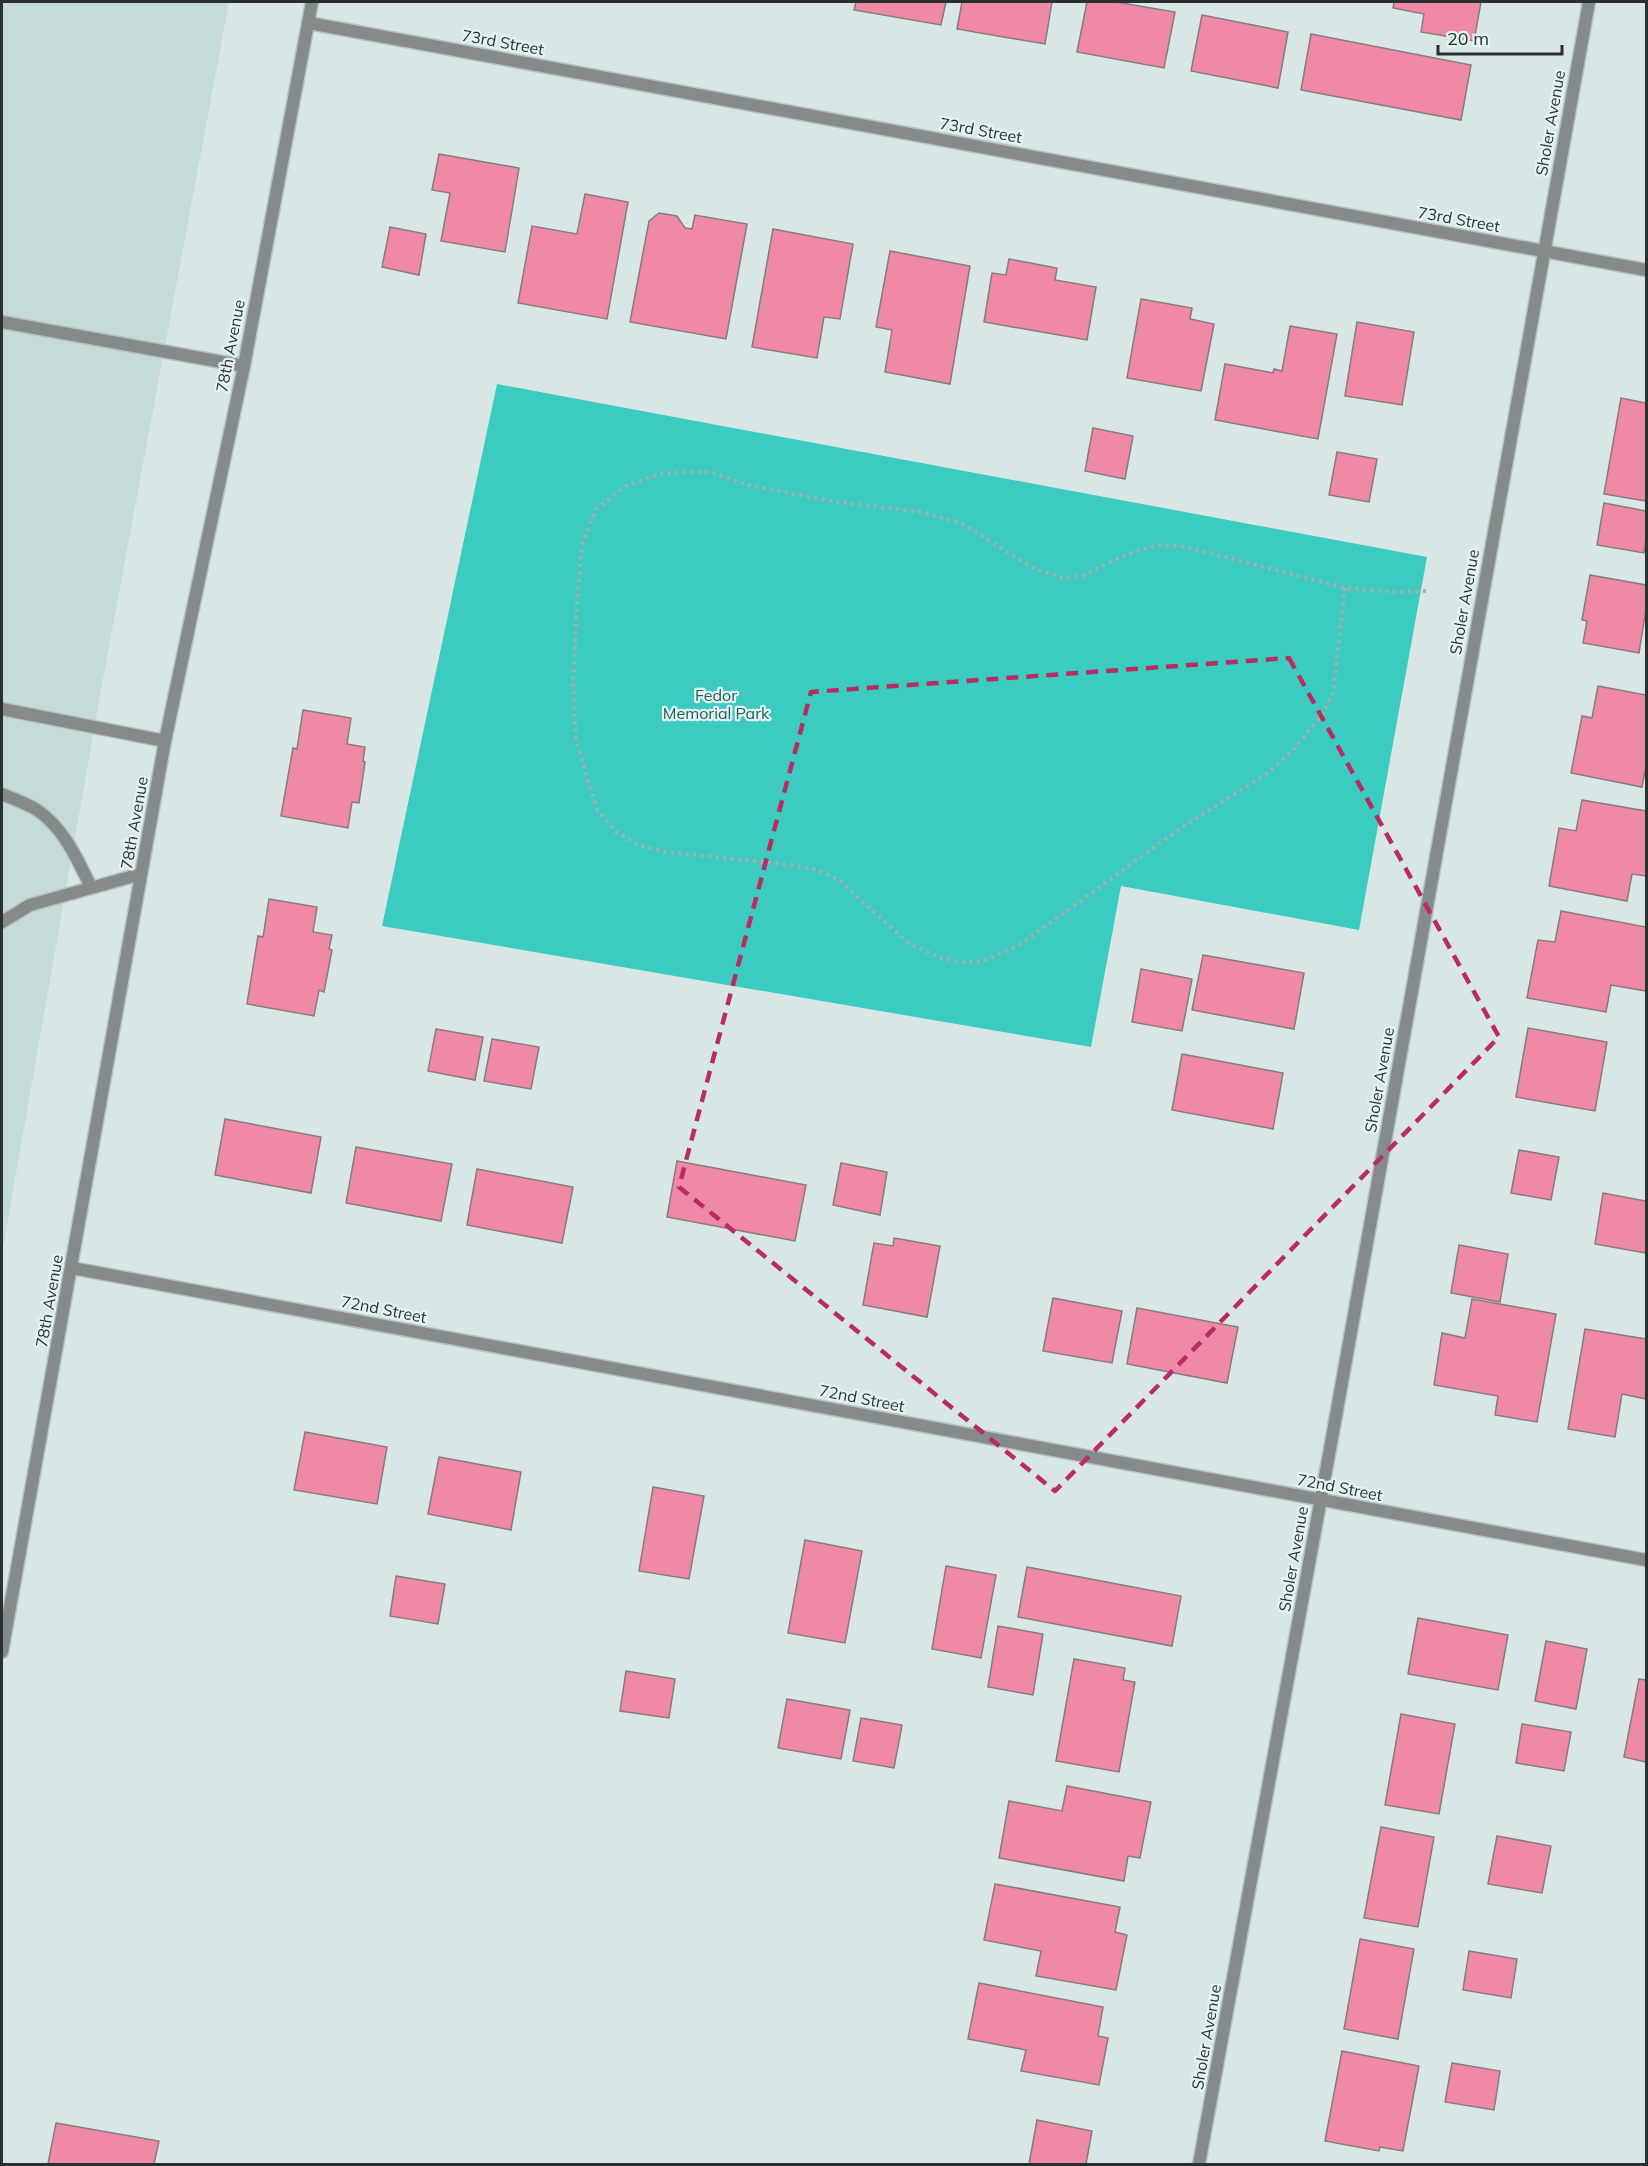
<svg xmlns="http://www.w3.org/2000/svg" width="1648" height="2166" font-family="Mulish,sans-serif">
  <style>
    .built { fill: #c4dbd8 }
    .green { fill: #3ccbc0 }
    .building { fill: #ef89a5; stroke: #887b7e; stroke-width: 1.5 }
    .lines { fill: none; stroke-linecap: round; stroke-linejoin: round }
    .service-casing { stroke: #b5c2c1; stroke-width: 15 }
    .minor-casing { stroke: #b5c2c1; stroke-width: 15 }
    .path { stroke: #a4b0ae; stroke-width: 4; stroke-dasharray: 3 4.5; stroke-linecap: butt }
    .service { stroke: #858b8b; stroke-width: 12 }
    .minor { stroke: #858b8b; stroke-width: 12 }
    .marked { fill: none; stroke: #b92c62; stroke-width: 4.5; stroke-dasharray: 12 8; stroke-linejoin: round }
    .labels { text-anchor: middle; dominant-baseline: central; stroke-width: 4.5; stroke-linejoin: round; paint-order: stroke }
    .street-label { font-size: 16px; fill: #2a302f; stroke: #e5f4f2 }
    .park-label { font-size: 16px; fill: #1e5c57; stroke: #e5f4f2 }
  </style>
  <rect width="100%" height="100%" fill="#d8e7e5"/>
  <!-- built -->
  <polygon class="built" points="2,2 229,2 102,684 2,1253"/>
  <!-- green -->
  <polygon class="green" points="497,384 1427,557 1359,930 1121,886 1091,1047 382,926"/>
  <!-- building -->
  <g class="building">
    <polygon points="856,2 946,2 941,25 854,10"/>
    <polygon points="962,2 1052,2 1045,44 957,29"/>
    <polygon points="1087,2 1116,2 1175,12 1164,68 1077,52"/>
    <polygon points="1394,2 1481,2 1474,41 1421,32 1424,14 1393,8"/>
    <polygon points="1202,15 1288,32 1278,88 1191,71"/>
    <polygon points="1311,34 1471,65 1461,120 1301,90"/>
    <polygon points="439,154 519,168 505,252 441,241 450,193 432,190"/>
    <polygon points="585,194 628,202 607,319 518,303 532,226 577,234"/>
    <polygon points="659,213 677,216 685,228 692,229 695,215 747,224 726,339 630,322 649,221"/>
    <polygon points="390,227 426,234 419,275 382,267"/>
    <polygon points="773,229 853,244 840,319 824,317 817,358 752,347"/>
    <polygon points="890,251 970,266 950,384 885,372 892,330 876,327"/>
    <polygon points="1009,259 1057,268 1055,280 1096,287 1087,340 984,322 992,273 1006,275"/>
    <polygon points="1141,299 1192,308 1190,319 1214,324 1201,391 1127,378"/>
    <polygon points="1357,322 1414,332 1402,405 1345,396"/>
    <polygon points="1290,326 1337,334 1318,439 1215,420 1225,364 1273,373 1274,369 1282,371"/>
    <polygon points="1621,398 1646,403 1646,501 1604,494"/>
    <polygon points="1093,428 1133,436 1125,479 1085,471"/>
    <polygon points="1337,452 1377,459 1369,502 1329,495"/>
    <polygon points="1604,503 1646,511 1646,538 1644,553 1597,545"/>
    <polygon points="1590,575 1646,585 1646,609 1639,653 1583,643 1587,621 1582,620"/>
    <polygon points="1598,686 1646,695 1646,766 1642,787 1571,773 1582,716 1592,718"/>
    <polygon points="303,710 351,718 347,744 365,747 363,761 365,762 359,803 352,802 348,828 281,816 293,748 297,749"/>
    <polygon points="1582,800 1646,811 1646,876 1632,874 1627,901 1549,886 1559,828 1576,831"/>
    <polygon points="269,899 317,907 313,932 332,935 329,949 332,950 324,992 319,990 314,1016 247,1004 258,936 263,937"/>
    <polygon points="1561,911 1646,927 1646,991 1611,985 1606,1012 1527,998 1538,940 1555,942"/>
    <polygon points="1203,955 1304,973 1294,1029 1192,1010"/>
    <polygon points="1141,969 1192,979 1182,1031 1132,1022"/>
    <polygon points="1528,1028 1607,1042 1595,1111 1516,1097"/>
    <polygon points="436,1029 483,1037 475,1080 428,1071"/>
    <polygon points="492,1039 539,1047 531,1089 484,1081"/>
    <polygon points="1182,1054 1283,1073 1273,1129 1172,1110"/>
    <polygon points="225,1119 321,1137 311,1193 215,1175"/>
    <polygon points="356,1147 452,1164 441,1221 346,1203"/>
    <polygon points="1519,1150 1559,1157 1551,1200 1511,1193"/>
    <polygon points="677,1161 806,1185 795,1241 667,1217"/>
    <polygon points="841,1163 887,1172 880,1215 833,1205"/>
    <polygon points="477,1169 573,1187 562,1243 467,1225"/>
    <polygon points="1603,1193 1646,1201 1646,1253 1595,1244"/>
    <polygon points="894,1238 940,1246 927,1317 863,1305 874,1243 893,1246"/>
    <polygon points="1459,1245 1508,1254 1500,1302 1451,1293"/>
    <polygon points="1053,1298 1122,1311 1112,1363 1043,1351"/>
    <polygon points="1472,1299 1556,1314 1537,1422 1495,1415 1498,1396 1434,1385 1442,1333 1465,1338"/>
    <polygon points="1137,1308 1238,1327 1227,1383 1127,1364"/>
    <polygon points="1585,1329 1646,1339 1646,1399 1622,1394 1615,1437 1568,1429"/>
    <polygon points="305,1432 387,1447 377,1504 294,1490"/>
    <polygon points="439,1457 521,1472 511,1530 428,1514"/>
    <polygon points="653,1487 704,1496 689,1579 639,1571"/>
    <polygon points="805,1540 862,1551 845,1643 788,1633"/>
    <polygon points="946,1566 996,1575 981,1658 932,1649"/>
    <polygon points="1027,1567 1181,1596 1172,1646 1018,1617"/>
    <polygon points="396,1576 445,1584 438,1624 390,1616"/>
    <polygon points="1418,1618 1508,1635 1498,1690 1408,1674"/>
    <polygon points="998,1626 1043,1634 1033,1695 988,1687"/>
    <polygon points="1546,1641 1587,1649 1576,1709 1535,1701"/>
    <polygon points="1074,1659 1125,1668 1123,1680 1135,1682 1119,1772 1056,1761"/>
    <polygon points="626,1671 675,1679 669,1718 620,1711"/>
    <polygon points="1639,1679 1646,1680 1646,1762 1624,1757"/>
    <polygon points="787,1699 850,1710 841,1759 778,1748"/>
    <polygon points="1401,1714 1455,1724 1439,1814 1385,1805"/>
    <polygon points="861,1718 902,1725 894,1768 853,1761"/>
    <polygon points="1522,1724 1571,1732 1564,1771 1516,1763"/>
    <polygon points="1067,1786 1151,1802 1140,1858 1128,1856 1124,1881 999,1858 1009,1801 1062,1811"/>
    <polygon points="1381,1827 1434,1837 1418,1927 1364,1918"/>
    <polygon points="1497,1836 1551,1846 1542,1893 1488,1884"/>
    <polygon points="995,1884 1120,1907 1115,1932 1127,1935 1116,1990 1036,1976 1041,1951 984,1940"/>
    <polygon points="1360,1939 1414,1949 1398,2039 1344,2029"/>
    <polygon points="1469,1951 1517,1959 1511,1998 1463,1990"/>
    <polygon points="979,1983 1103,2007 1098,2036 1108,2038 1099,2085 1021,2071 1026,2050 968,2039"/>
    <polygon points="1342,2051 1419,2066 1403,2151 1380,2147 1379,2151 1325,2141"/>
    <polygon points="1452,2063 1500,2071 1494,2110 1445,2102"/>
    <polygon points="1037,2120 1092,2131 1086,2164 1029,2164"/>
    <polygon points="56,2123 159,2141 154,2164 48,2164"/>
  </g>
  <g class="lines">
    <defs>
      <g id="service">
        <polyline points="2,322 244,366"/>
        <polyline points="2,709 165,741"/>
        <path d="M2,794C13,799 26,803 37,810C64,828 77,859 91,887"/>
        <polyline points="2,922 30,905 141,874"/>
      </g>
      <g id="minor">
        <polyline points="309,23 1646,270"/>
        <polyline points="72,1268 1646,1560"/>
        <polyline points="2,1652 165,741 244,366 312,2"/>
        <polyline points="1199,2164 1330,1449 1589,2"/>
      </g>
    </defs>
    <!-- service casing -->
    <use href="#service" class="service-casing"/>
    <!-- minor casing -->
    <use href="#minor" class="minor-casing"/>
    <!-- path -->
    <polyline class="path" points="1345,588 1333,693 1322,715 1292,751 1268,773 1181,828 1021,944 986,960 966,963 938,957 907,942 839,880 818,870 783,864 666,852 639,845 616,832 597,809 576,740 573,681 577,602 582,545 596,509 626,486 662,473 711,472 748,485 837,502 922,512 961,523 1035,569 1063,578 1082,576 1130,553 1160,545 1187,547 1345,588 1394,592 1429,591"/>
    <!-- service -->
    <use href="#service" class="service"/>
    <!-- minor -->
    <use href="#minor" class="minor"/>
  </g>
  <!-- marked area -->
  <path class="marked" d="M1289,658L1499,1037L1055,1491L679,1187L811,692Z"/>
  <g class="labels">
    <!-- street labels -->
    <g class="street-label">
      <text transform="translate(503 42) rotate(10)">73rd Street</text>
      <text transform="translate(1550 123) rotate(-80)">Sholer Avenue</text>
      <text transform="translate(981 130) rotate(10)">73rd Street</text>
      <text transform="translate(1459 219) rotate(10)">73rd Street</text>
      <text transform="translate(230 346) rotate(-79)">78th Avenue</text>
      <text transform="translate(1464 602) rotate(-80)">Sholer Avenue</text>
      <text transform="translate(134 823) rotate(-80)">78th Avenue</text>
      <text transform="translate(1379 1080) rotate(-80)">Sholer Avenue</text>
      <text transform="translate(49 1301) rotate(-80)">78th Avenue</text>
      <text transform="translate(384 1309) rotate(11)">72nd Street</text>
      <text transform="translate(862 1398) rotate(11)">72nd Street</text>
      <text transform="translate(1340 1487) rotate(11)">72nd Street</text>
      <text transform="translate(1293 1559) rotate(-80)">Sholer Avenue</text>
      <text transform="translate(1206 2037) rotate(-80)">Sholer Avenue</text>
    </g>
    <!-- park labels -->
    <g class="park-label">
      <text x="716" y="695">Fedor<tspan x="716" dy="18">Memorial Park</tspan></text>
    </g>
  </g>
  <!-- border -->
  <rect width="1648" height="2166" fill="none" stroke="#2a302f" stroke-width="6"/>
  <!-- scale -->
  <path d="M1438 45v9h124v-9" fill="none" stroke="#2a302f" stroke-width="3"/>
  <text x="1447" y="45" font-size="18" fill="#2a302f" stroke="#e5f4f2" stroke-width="4.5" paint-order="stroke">20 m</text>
</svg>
